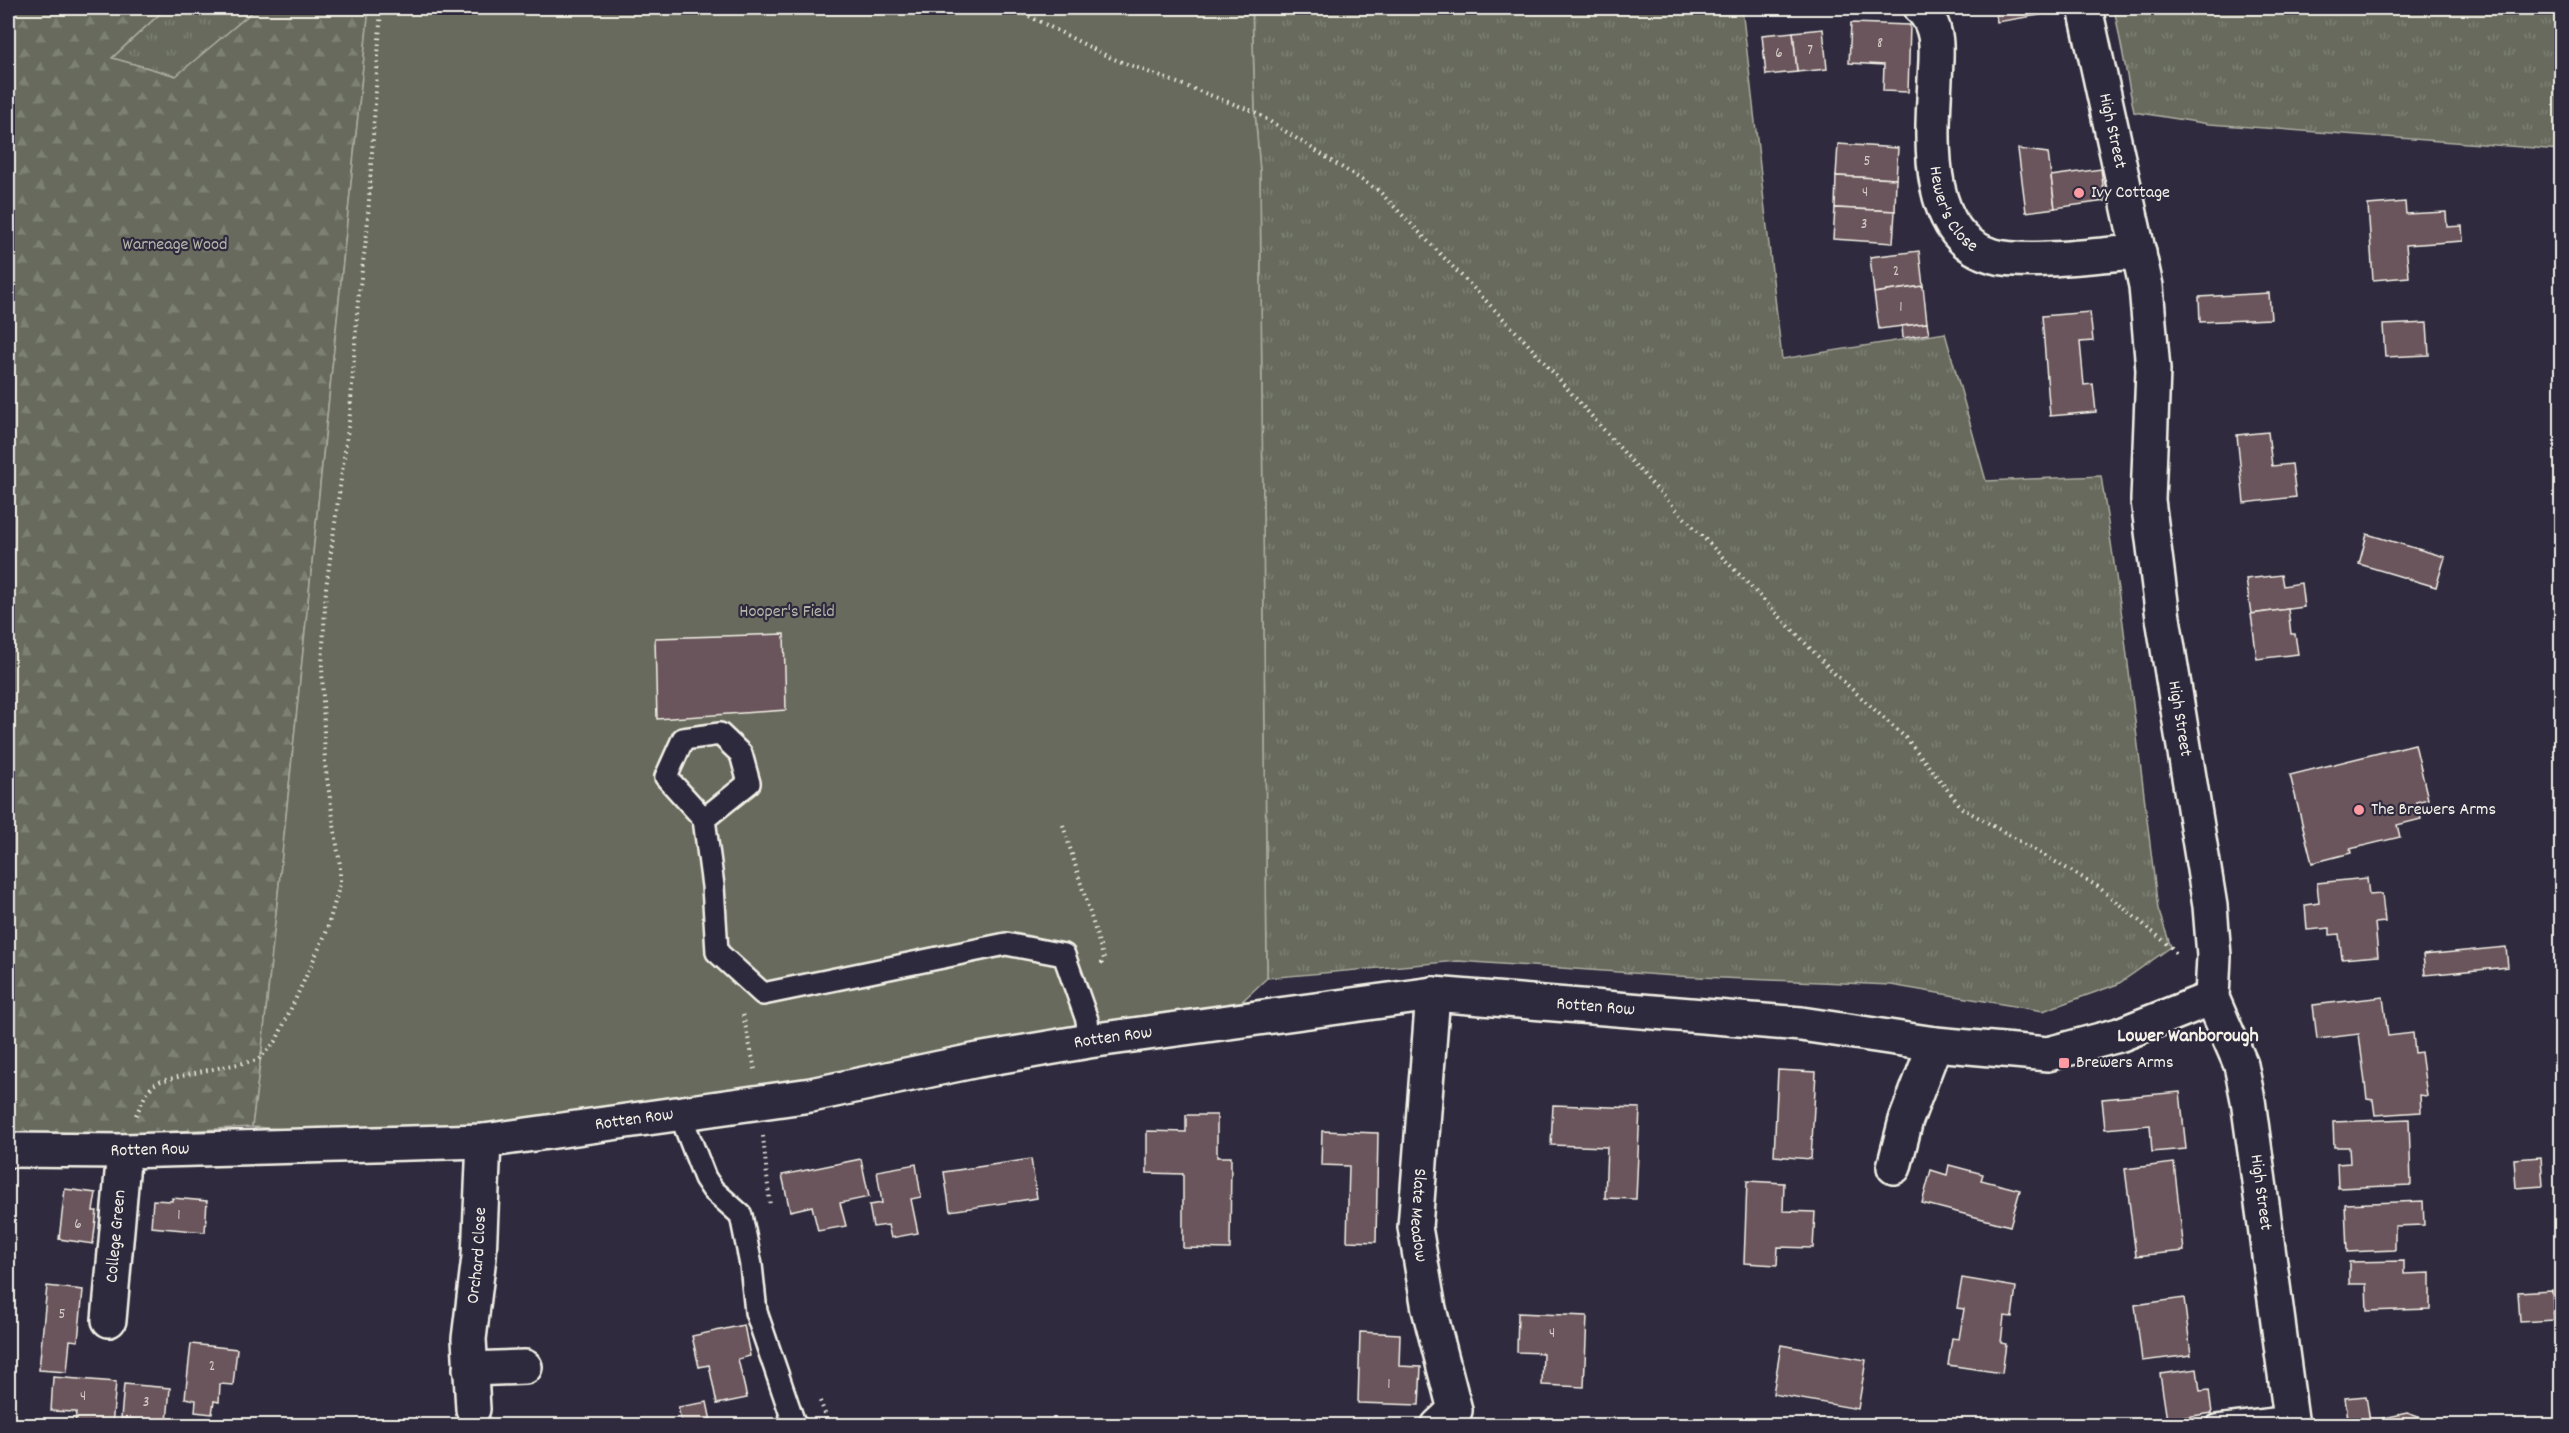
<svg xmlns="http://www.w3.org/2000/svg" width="2569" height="1433" font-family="Dekko,sans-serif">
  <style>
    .grass { fill: url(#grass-tufts); stroke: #aeaea2; stroke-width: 1.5 }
    .forest { fill: url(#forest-firs); stroke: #aeaea2; stroke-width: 1.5 }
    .green { fill: #676b5d; stroke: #aeaea2; stroke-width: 1.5 }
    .building { fill: #6b555b; stroke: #f4f1e8; stroke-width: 1.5 }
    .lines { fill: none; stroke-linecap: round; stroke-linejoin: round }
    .service-casing { stroke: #f4f1e8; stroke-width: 26 }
    .minor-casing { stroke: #f4f1e8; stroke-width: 38 }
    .tertiary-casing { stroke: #f4f1e8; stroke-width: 38 }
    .path { stroke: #f4f1e8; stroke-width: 4; stroke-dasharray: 1.5 4.5; stroke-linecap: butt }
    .service { stroke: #2f2a3d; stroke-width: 21 }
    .minor { stroke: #2f2a3d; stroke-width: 33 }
    .tertiary { stroke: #2f2a3d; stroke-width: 33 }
    .poi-dot { fill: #ff9aa2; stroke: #2f2a3d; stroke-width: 2 }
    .labels { text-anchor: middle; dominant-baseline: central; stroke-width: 4.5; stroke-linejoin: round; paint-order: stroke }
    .number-label { font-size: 15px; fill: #d2cac5 }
    .street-label { font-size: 18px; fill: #f4f1e8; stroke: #2f2a3d }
    .poi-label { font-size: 18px; fill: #f4f1e8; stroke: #2f2a3d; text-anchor: start }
    .park-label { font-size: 18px; fill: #b5b5a9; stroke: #2f2a3d }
    .neighbourhood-label { font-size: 20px; font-weight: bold; fill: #f4f1e8; stroke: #2f2a3d }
  </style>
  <defs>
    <pattern id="grass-tufts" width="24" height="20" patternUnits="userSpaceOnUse" patternTransform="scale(1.5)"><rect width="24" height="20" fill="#676b5d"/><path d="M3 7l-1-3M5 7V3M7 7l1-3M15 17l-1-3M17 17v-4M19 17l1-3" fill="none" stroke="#7d8174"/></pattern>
    <pattern id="forest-firs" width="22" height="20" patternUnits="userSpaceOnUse" patternTransform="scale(1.5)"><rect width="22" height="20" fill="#676b5d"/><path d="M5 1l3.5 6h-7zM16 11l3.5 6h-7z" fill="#7d8174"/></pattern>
  </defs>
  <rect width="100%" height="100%" fill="#2f2a3d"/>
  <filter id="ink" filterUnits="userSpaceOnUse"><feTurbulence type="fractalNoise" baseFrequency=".0167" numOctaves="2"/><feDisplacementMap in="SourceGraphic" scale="12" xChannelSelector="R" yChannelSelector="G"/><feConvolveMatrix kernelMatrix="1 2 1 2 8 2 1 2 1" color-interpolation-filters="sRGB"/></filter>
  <g filter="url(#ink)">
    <!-- grass -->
    <g class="grass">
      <polygon points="166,8 257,8 177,76 112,58"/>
      <polygon points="1252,8 1742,8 1782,359 1945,333 1986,481 2101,476 2123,623 2158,909 2171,947 2118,984 2043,1011 1891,985 1675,976 1458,961 1267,978 1260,172 1255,112"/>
      <polygon points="2114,8 2561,8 2561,150 2209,124 2134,112"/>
    </g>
    <!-- forest -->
    <polygon class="forest" points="8,8 166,8 112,58 176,76 257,8 369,8 263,1040 252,1127 129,1134 8,1133"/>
    <!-- green -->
    <polygon class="green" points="369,8 1252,8 1255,112 1260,172 1267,978 1220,1022 484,1141 252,1127 263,1040"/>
    <!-- building -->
    <g class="building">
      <polygon points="1995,8 2039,8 2040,15 1997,22"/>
      <polygon points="1851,23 1910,25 1908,92 1883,91 1884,65 1849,63"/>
      <polygon points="1823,29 1827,69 1797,72 1793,32"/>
      <polygon points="1793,32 1797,72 1766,75 1762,35"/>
      <polygon points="1838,144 1898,148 1896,179 1836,176"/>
      <polygon points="2018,149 2048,153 2055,208 2026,212"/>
      <polygon points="2101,169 2105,201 2055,208 2051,176"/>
      <polygon points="1836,176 1896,179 1895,211 1835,208"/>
      <polygon points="2405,202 2406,214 2446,212 2447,227 2462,226 2463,241 2406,245 2409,277 2373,280 2368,205"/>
      <polygon points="1835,208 1895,211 1893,243 1833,239"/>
      <polygon points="1919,251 1923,286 1874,293 1870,257"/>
      <polygon points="1923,286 1927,323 1879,329 1874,293"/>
      <polygon points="2269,293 2271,319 2200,322 2199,297"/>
      <polygon points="2090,312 2093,341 2080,342 2084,385 2093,384 2096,412 2050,416 2042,316"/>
      <polygon points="1927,323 1929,334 1903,338 1902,326"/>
      <polygon points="2427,323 2429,355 2385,357 2383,325"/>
      <polygon points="2268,432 2272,466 2292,464 2296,497 2244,503 2237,435"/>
      <polygon points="2367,534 2445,557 2436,587 2359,564"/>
      <polygon points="2281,575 2283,586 2301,583 2304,607 2251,614 2246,579"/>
      <polygon points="2288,609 2291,634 2295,634 2298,654 2257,659 2251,614"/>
      <polygon points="784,634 786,710 657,719 655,638"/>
      <polygon points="2415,744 2428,799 2416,802 2421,819 2397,825 2400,837 2350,849 2351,853 2312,863 2290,775"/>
      <polygon points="2367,878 2369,895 2382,894 2385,922 2375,923 2378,956 2342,959 2339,934 2330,935 2330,928 2307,930 2305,905 2319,903 2317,883"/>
      <polygon points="2506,947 2508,967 2425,975 2423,955"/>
      <polygon points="2383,997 2388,1036 2413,1033 2415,1053 2421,1052 2427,1096 2420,1095 2421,1112 2375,1115 2373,1100 2367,1099 2359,1034 2317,1039 2313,1005"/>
      <polygon points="1778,1070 1816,1072 1811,1159 1774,1156"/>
      <polygon points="2180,1092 2186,1149 2152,1152 2150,1125 2105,1129 2102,1099"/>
      <polygon points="1553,1105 1640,1108 1636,1199 1605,1198 1607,1147 1551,1145"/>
      <polygon points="1186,1115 1217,1115 1217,1157 1231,1157 1230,1249 1183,1248 1183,1174 1147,1173 1147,1131 1186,1132"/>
      <polygon points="2409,1119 2411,1185 2338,1188 2337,1164 2350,1163 2349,1147 2334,1147 2333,1122"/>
      <polygon points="1322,1131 1378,1133 1376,1242 1347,1241 1349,1166 1321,1165"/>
      <polygon points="2541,1157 2543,1186 2516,1188 2514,1159"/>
      <polygon points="861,1159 869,1197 840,1203 846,1226 818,1231 812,1206 790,1211 782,1175"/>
      <polygon points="1031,1159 1037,1198 950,1211 944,1172"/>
      <polygon points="2174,1163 2184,1251 2136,1256 2125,1169"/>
      <polygon points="916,1164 921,1197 911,1199 918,1233 891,1238 888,1225 873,1227 869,1205 882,1203 877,1171"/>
      <polygon points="1949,1165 1983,1174 1981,1180 2020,1190 2010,1226 1922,1203 1931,1170 1947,1175"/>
      <polygon points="1747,1181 1784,1183 1783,1211 1815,1212 1813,1248 1778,1247 1777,1265 1744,1263"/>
      <polygon points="65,1189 96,1193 93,1211 97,1211 93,1244 59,1239"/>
      <polygon points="172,1198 207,1201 205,1232 151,1227 153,1200 172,1201"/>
      <polygon points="2423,1201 2424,1225 2395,1226 2395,1250 2347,1252 2345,1204"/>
      <polygon points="2404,1261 2404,1274 2430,1273 2430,1309 2367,1311 2366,1284 2349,1284 2349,1262"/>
      <polygon points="1962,1278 2016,1287 2012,1317 2004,1316 2001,1343 2006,1344 2002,1373 1948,1365 1952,1338 1959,1339 1964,1309 1957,1308"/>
      <polygon points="47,1286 83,1290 78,1341 70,1340 67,1372 39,1370"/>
      <polygon points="2552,1290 2554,1320 2520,1322 2518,1292"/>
      <polygon points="2184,1298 2191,1355 2142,1361 2135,1305"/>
      <polygon points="1518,1313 1587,1316 1584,1387 1542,1385 1543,1353 1517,1352"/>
      <polygon points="744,1325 750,1356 738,1359 747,1398 717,1404 709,1365 699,1367 692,1336"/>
      <polygon points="1360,1332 1400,1334 1399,1366 1421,1367 1419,1405 1358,1403"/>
      <polygon points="191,1344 237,1349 233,1385 220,1384 219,1402 214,1401 212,1414 195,1412 196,1400 185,1398"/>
      <polygon points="1781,1345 1866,1360 1858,1409 1773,1394"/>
      <polygon points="2197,1369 2200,1391 2209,1390 2212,1413 2167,1420 2160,1374"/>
      <polygon points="53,1377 116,1382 112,1426 75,1426 76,1412 51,1411"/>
      <polygon points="124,1384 170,1388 167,1422 121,1418"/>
      <polygon points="2366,1396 2370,1421 2407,1413 2436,1423 2435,1426 2349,1426 2345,1398"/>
      <polygon points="707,1402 712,1426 682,1426 678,1407"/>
      <polygon points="1994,1420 2038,1422 2038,1426 1995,1426"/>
    </g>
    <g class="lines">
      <defs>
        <g id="service">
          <polyline points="704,819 749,783 741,754 720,734 683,739 666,777 704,819 713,886 717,952 763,994 1006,944 1064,955 1087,1020 1089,1041"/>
          <polyline points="680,1114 705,1178 713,1190 741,1215 751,1265 756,1312 795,1426"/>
          <polyline points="2217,1426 2290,1417"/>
        </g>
        <g id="minor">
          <path id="s1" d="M1921,8C1941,29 1936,53 1935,80C1932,136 1923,236 1993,256C2028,265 2101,254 2139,252"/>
          <path id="s2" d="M1433,994L1415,1227L1429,1309L1455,1410L1438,1426"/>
          <path id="s3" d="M8,1150L124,1151L484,1141L811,1095L978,1060L1089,1041L1433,994L1801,1024L1935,1044L2048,1054L2119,1035L2212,998"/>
          <polyline points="1894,1167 1906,1120 1935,1044"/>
          <path id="s4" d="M109,1320L124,1151"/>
          <polyline points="470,1369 525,1367"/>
          <path id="s5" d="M473,1409L469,1339L479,1257L484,1141"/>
        </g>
        <g id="tertiary">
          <path id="s6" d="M2085,8L2146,286L2153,370L2148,500L2163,618L2210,906L2214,956L2212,998L2241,1065L2248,1100L2292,1426"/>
        </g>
      </defs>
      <!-- service casing -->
      <use href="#service" class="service-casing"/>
      <!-- minor casing -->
      <use href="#minor" class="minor-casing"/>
      <!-- tertiary casing -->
      <use href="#tertiary" class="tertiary-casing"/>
      <!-- path -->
      <g class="path">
        <polyline points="1013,8 1111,58 1255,112 1379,191 1525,341 1651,483 1835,674 1907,739 1962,808 2097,886 2171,947 2178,956"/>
        <polyline points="1063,825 1104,959 1100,967"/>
        <polyline points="743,1015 755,1069"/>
        <polyline points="136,1115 146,1094 153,1085 161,1081 203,1071 258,1060 276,1041 326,933 340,884 340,865 325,765 322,666 326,588 350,414 358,301 367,232 381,8"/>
        <polyline points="763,1136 770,1206"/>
        <polyline points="8,1194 8,1184"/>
        <polyline points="820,1401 830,1426"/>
      </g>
      <!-- service -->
      <use href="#service" class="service"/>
      <!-- minor -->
      <use href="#minor" class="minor"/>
      <!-- tertiary -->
      <use href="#tertiary" class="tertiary"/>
    </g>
  </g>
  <!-- markers -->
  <g class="poi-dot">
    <circle cx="2079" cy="193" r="6"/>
    <circle cx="2359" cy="810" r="6"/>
    <rect x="2058" y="1057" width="12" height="12" rx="3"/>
  </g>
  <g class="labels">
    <!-- number labels -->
    <g class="number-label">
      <text x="1880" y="44">8</text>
      <text x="1810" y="51">7</text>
      <text x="1779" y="54">6</text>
      <text x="1867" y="162">5</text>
      <text x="1865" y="193">4</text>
      <text x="1864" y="225">3</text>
      <text x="1896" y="272">2</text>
      <text x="1901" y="308">1</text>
      <text x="179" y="1216">1</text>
      <text x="78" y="1225">6</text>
      <text x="62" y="1315">5</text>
      <text x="1552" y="1334">4</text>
      <text x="212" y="1367">2</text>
      <text x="1389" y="1385">1</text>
      <text x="83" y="1397">4</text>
      <text x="146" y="1403">3</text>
    </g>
    <!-- street labels -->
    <g class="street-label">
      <text stroke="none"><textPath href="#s6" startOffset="126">High Street</textPath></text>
      <text stroke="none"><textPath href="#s1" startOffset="210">Hewer's Close</textPath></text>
      <text stroke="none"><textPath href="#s6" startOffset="720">High Street</textPath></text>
      <text stroke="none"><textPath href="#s3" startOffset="1600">Rotten Row</textPath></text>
      <text stroke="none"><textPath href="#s3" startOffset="1114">Rotten Row</textPath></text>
      <text stroke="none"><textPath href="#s3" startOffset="628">Rotten Row</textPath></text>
      <text stroke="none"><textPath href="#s3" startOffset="142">Rotten Row</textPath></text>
      <text stroke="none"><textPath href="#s6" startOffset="1204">High Street</textPath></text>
      <text stroke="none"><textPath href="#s2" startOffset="222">Slate Meadow</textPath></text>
      <text stroke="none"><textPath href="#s4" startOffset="84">College Green</textPath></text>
      <text stroke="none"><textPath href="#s5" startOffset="154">Orchard Close</textPath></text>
    </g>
    <!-- poi labels -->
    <g class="poi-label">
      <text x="2091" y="193">Ivy Cottage</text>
      <text x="2371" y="810">The Brewers Arms</text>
      <text x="2076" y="1063">Brewers Arms</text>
    </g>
    <!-- park labels -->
    <g class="park-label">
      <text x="175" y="245">Warneage Wood</text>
      <text x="787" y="612">Hooper's Field</text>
    </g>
    <!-- neighbourhood labels -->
    <g class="neighbourhood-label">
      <text x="2188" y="1037">Lower Wanborough</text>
    </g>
  </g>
  <!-- margin -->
  <rect width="2569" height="1433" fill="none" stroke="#2f2a3d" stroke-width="30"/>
  <rect x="15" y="15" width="2539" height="1403" fill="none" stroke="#f4f1e8" stroke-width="2" filter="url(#ink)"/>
</svg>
